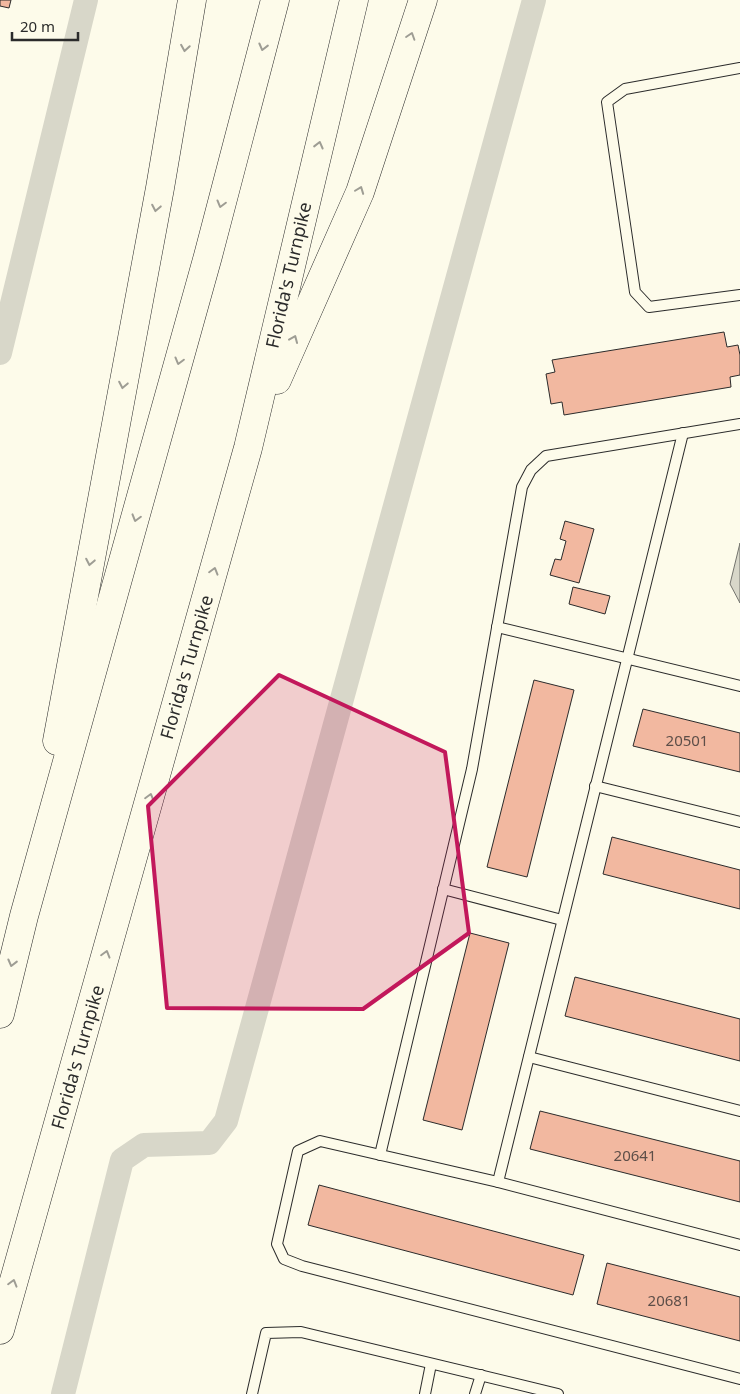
<svg xmlns="http://www.w3.org/2000/svg" width="740" height="1394" font-family="'Noto Sans',sans-serif">
  <style>
    .water { fill: #d8d7c9; stroke: #74746e }
    .lines { fill: none; stroke-linecap: round; stroke-linejoin: round }
    .canal { stroke: #d8d7c9; stroke-width: 24 }
    .building { fill: #f2b8a0; stroke: #2b2b2b }
    .service-casing { stroke: #2b2b2b; stroke-width: 12 }
    .motorway-casing { stroke: #2b2b2b; stroke-width: 29 }
    .service { stroke: #fdfbea; stroke-width: 10 }
    .motorway { stroke: #fdfbea; stroke-width: 28 }
    .oneway { stroke: #9e9d94 }
    .marked { fill: #c2185b; fill-opacity: 0.2; stroke: #c2185b; stroke-width: 4; stroke-linejoin: round }
    .labels { text-anchor: middle; dominant-baseline: central; stroke-width: 4; stroke-linejoin: round; paint-order: stroke }
    .number-label { font-size: 15px; fill: #5d4e48 }
    .street-label { font-size: 18px; fill: #2b2b2b; stroke: #fdfbea }
  </style>
  <rect width="100%" height="100%" fill="#fdfbea"/>
  <!-- water -->
  <polygon class="water" points="740,543 740,603 730,584"/>
  <g class="lines">
    <!-- canal -->
    <g class="canal">
      <polyline points="0,353 86,0"/>
      <polyline points="63,1394 122,1160 144,1145 209,1143 226,1121 534,0"/>
    </g>
  </g>
  <!-- building -->
  <g class="building">
    <polygon points="0,0 11,0 9,8 0,6"/>
    <polygon points="724,332 727,347 738,345 740,355 740,375 730,377 731,387 564,415 562,402 551,404 546,374 555,372 552,360"/>
    <polygon points="565,521 594,529 579,583 550,575 555,559 561,560 566,541 560,539"/>
    <polygon points="573,587 610,596 605,614 569,604"/>
    <polygon points="534,680 574,690 527,877 487,867"/>
    <polygon points="643,709 740,733 740,772 633,746"/>
    <polygon points="612,837 740,870 740,909 603,874"/>
    <polygon points="470,933 509,943 462,1130 423,1120"/>
    <polygon points="575,977 740,1019 740,1061 565,1016"/>
    <polygon points="540,1111 740,1161 740,1202 530,1149"/>
    <polygon points="319,1185 584,1255 573,1295 308,1225"/>
    <polygon points="607,1263 740,1297 740,1341 597,1304"/>
  </g>
  <g class="lines">
    <defs>
      <g id="service">
        <polyline points="740,68 625,89 607,102 635,292 649,307 740,295"/>
        <polyline points="497,627 740,686"/>
        <polyline points="595,786 740,822"/>
        <polyline points="443,889 562,920"/>
        <polyline points="529,1057 740,1111"/>
        <polyline points="380,1155 472,769 522,487 531,470 546,456 740,424"/>
        <polyline points="498,1182 683,433"/>
        <polyline points="740,1245 498,1182 320,1141 298,1151 277,1244 284,1259 302,1266 740,1379"/>
        <polyline points="252,1394 266,1333 301,1332 558,1394"/>
        <polyline points="425,1394 431,1364"/>
        <polyline points="475,1394 481,1375"/>
      </g>
      <g id="motorway">
        <polyline points="277,380 360,192 423,0"/>
        <polyline points="57,741 160,188 192,0"/>
        <polyline points="0,1014 24,916 208,256 275,0"/>
        <polyline points="0,1330 248,448 354,0"/>
      </g>
    </defs>
    <!-- service casing -->
    <use href="#service" class="service-casing"/>
    <!-- motorway casing -->
    <use href="#motorway" class="motorway-casing"/>
    <!-- service -->
    <use href="#service" class="service"/>
    <!-- motorway -->
    <use href="#motorway" class="motorway"/>
  </g>
  <!-- one-way arrows -->
  <defs><path id="oneway-chevron" d="M-2-3.5L2.5 0L-2 3.5" fill="none" stroke-width="1.6" stroke-linecap="round" stroke-linejoin="round" transform="scale(1.25)"/></defs>
  <g class="oneway">
    <use href="#oneway-chevron" transform="translate(411 36) rotate(-72)"/>
    <use href="#oneway-chevron" transform="translate(263 47) rotate(104)"/>
    <use href="#oneway-chevron" transform="translate(185 48) rotate(99)"/>
    <use href="#oneway-chevron" transform="translate(319 145) rotate(-76)"/>
    <use href="#oneway-chevron" transform="translate(360 190) rotate(-69)"/>
    <use href="#oneway-chevron" transform="translate(221 204) rotate(105)"/>
    <use href="#oneway-chevron" transform="translate(156 208) rotate(101)"/>
    <use href="#oneway-chevron" transform="translate(294 339) rotate(-67)"/>
    <use href="#oneway-chevron" transform="translate(179 361) rotate(105)"/>
    <use href="#oneway-chevron" transform="translate(123 385) rotate(101)"/>
    <use href="#oneway-chevron" transform="translate(136 518) rotate(106)"/>
    <use href="#oneway-chevron" transform="translate(90 562) rotate(101)"/>
    <use href="#oneway-chevron" transform="translate(214 571) rotate(-74)"/>
    <use href="#oneway-chevron" transform="translate(150 797) rotate(-74)"/>
    <use href="#oneway-chevron" transform="translate(106 954) rotate(-74)"/>
    <use href="#oneway-chevron" transform="translate(12 963) rotate(104)"/>
    <use href="#oneway-chevron" transform="translate(13 1283) rotate(-74)"/>
  </g>
  <!-- marked area -->
  <path class="marked" d="M279,675L445,752L469,933L363,1009L167,1008L148,806Z"/>
  <g class="labels">
    <!-- number labels -->
    <g class="number-label">
      <text x="687" y="740">20501</text>
      <text x="635" y="1155">20641</text>
      <text x="669" y="1300">20681</text>
    </g>
    <!-- street labels -->
    <g class="street-label">
      <text transform="translate(288 275) rotate(-77)">Florida's Turnpike</text>
      <text transform="translate(186 667) rotate(-74)">Florida's Turnpike</text>
      <text transform="translate(77 1057) rotate(-74)">Florida's Turnpike</text>
    </g>
  </g>
  <!-- scale -->
  <path d="M12 32v8h66v-8" fill="none" stroke="#2b2b2b" stroke-width="2.5"/>
  <text x="20" y="32" font-size="15" fill="#2b2b2b" stroke="#fdfbea" stroke-width="4" paint-order="stroke">20 m</text>
</svg>
